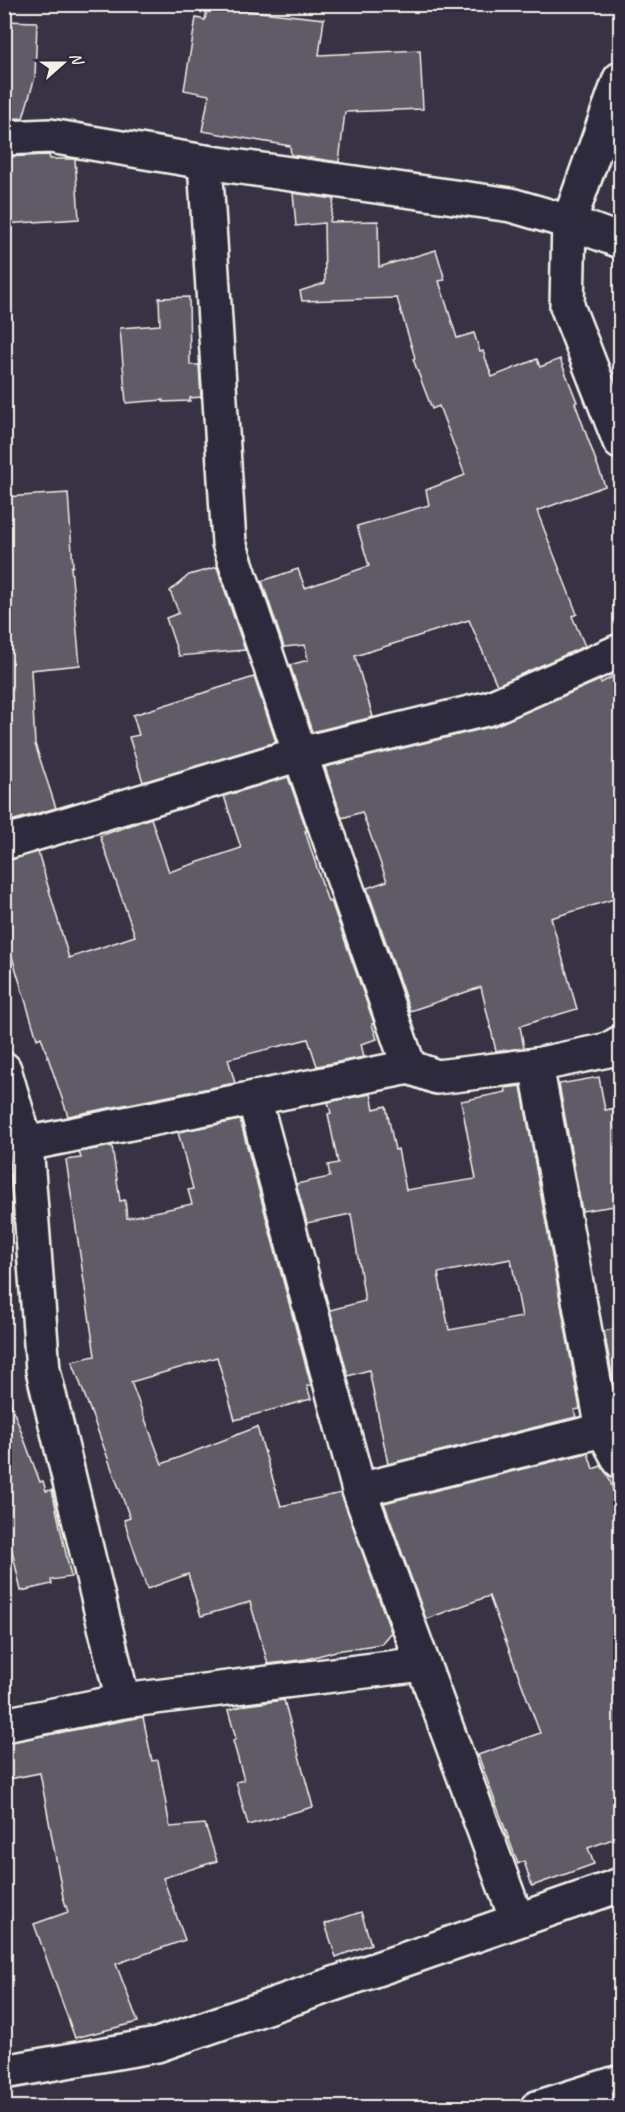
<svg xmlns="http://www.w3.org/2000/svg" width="625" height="2112" font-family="Caveat,sans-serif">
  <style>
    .building { fill: #5f5c67; stroke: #f4f1e8; stroke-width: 1.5; fill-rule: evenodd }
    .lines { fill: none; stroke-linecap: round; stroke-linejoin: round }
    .street-casing { stroke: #f4f1e8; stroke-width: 38 }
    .secondary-casing { stroke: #f4f1e8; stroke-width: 38 }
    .street { stroke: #2f2a3d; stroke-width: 33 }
    .secondary { stroke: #2f2a3d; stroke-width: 33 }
  </style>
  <rect width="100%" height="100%" fill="#373244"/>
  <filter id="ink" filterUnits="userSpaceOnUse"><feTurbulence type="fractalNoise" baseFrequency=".0167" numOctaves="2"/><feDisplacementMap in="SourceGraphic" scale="12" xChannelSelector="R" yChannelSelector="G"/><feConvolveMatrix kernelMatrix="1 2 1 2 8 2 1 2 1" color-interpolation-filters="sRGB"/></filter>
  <g filter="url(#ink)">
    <!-- building -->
    <g class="building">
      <polygon points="208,4 243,4 242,10 324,19 319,55 420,50 423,109 345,112 339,162 291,155 290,146 202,131 209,95 184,90 196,18 205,20"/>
      <polygon points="4,21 37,22 35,77 23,118 4,119"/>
      <polygon points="49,155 50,159 75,159 79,219 4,224 4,157"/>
      <polygon points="293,193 334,199 330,222 378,221 379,267 436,250 445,280 439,281 457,338 474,333 480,352 483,351 492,377 537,359 540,367 560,359 577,402 575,403 605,486 537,511 577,614 572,616 585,646 497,685 469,620 355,656 373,717 312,732 290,665 308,660 305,645 284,647 262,581 298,569 305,588 369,566 357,526 429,505 426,490 465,475 439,406 432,409 413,359 415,358 397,298 302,301 300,291 325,283 324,223 296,226"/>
      <polygon points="189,297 190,365 199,365 201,397 190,398 190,401 163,402 163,400 126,403 120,328 160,325 159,298"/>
      <polygon points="68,493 73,566 71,567 80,665 31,670 35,744 56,808 4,823 4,604 8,603 4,556 4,497"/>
      <polygon points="217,567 245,650 179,656 166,618 179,613 170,591 189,575"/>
      <polygon points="621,672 621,897 551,918 577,1009 520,1026 524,1048 496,1051 481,987 410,1011 367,888 387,881 362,812 342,818 325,767 494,726 600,680 601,683"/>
      <polygon points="254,677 276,742 143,782 129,737 139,735 133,715"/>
      <polygon points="288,777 307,831 305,831 328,902 331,901 374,1023 372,1024 377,1039 361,1044 364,1057 317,1066 308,1039 228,1059 235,1083 68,1116 41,1037 37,1039 12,957 4,959 4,861 38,852 69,958 135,936 100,836 151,818 169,872 241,848 224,796"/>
      <polygon points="599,1077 605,1110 621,1107 621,1205 582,1211 559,1084"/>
      <path d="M521,1086L580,1409L574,1410L576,1417L388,1464L369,1370L348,1376L330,1310L365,1301L351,1214L307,1223L296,1184L330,1177L328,1165L338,1163L328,1114L331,1113L328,1102L371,1094L374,1109L386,1106L395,1150L398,1149L406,1190L476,1179L461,1101L506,1092L505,1088ZM511,1259L522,1317L449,1330L438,1273Z"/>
      <polygon points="240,1120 311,1385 307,1386 311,1399 235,1420 217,1357 131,1382 162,1464 257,1427 281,1506 341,1493 391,1632 381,1644 336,1651 307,1659 268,1664 250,1602 201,1616 188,1574 147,1589 124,1520 130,1518 72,1361 95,1356 66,1160 81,1158 79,1152 112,1146 120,1201 125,1200 127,1218 192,1204 188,1190 193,1189 178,1132"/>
      <polygon points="621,1327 621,1400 617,1401 604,1331"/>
      <polygon points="8,1396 40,1482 43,1481 46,1491 52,1490 71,1577 51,1580 52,1584 21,1591 10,1541 4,1542 4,1397"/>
      <polygon points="588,1453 593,1469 601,1466 608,1475 621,1512 621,1836 588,1848 594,1864 532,1886 524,1861 518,1864 478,1755 540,1733 489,1596 426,1619 384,1503"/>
      <polygon points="284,1700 313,1807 248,1825 236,1782 244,1780 233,1741 236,1739 228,1710 247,1705"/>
      <polygon points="143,1717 152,1761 158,1760 170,1827 205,1824 217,1861 163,1878 185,1940 116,1964 138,2022 75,2038 34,1924 68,1912 63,1897 40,1773 4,1780 4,1743"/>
      <polygon points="361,1912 371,1944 336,1957 325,1924"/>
    </g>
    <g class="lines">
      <defs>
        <g id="street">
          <polyline points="620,79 569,222 567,306 620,442"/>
          <polyline points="4,138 50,136 205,162 511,205 569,222 620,241"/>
          <polyline points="205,162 229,543 300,754 409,1067"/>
          <polyline points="4,843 300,754 490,708 620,651"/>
          <polyline points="536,1065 603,1430 620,1461"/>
          <polyline points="4,1069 26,1144 43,1370 123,1701"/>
          <polyline points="254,1098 359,1490 517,1920"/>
          <polyline points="26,1144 409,1067 437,1077 536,1065 608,1050 620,1043"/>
          <polyline points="359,1490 603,1430"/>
          <polyline points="4,1725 123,1701 422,1664"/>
          <polyline points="4,2072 157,2045 620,1885"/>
        </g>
        <polyline id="secondary" points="537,2108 620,2082"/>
      </defs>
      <!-- street casing -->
      <use href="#street" class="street-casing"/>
      <!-- secondary casing -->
      <use href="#secondary" class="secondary-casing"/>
      <!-- street -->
      <use href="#street" class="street"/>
      <!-- secondary -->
      <use href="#secondary" class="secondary"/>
    </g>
  </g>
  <!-- margin -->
  <rect width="625" height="2112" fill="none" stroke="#2f2a3d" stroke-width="24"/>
  <rect x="12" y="12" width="601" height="2088" fill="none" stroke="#f4f1e8" stroke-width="2" filter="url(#ink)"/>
  <!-- north arrow -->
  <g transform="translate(63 63) rotate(69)" stroke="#2f2a3d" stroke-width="4.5" paint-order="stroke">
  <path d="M0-4.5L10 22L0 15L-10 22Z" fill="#f4f1e8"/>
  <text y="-9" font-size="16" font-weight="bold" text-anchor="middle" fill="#f4f1e8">N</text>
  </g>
</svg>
